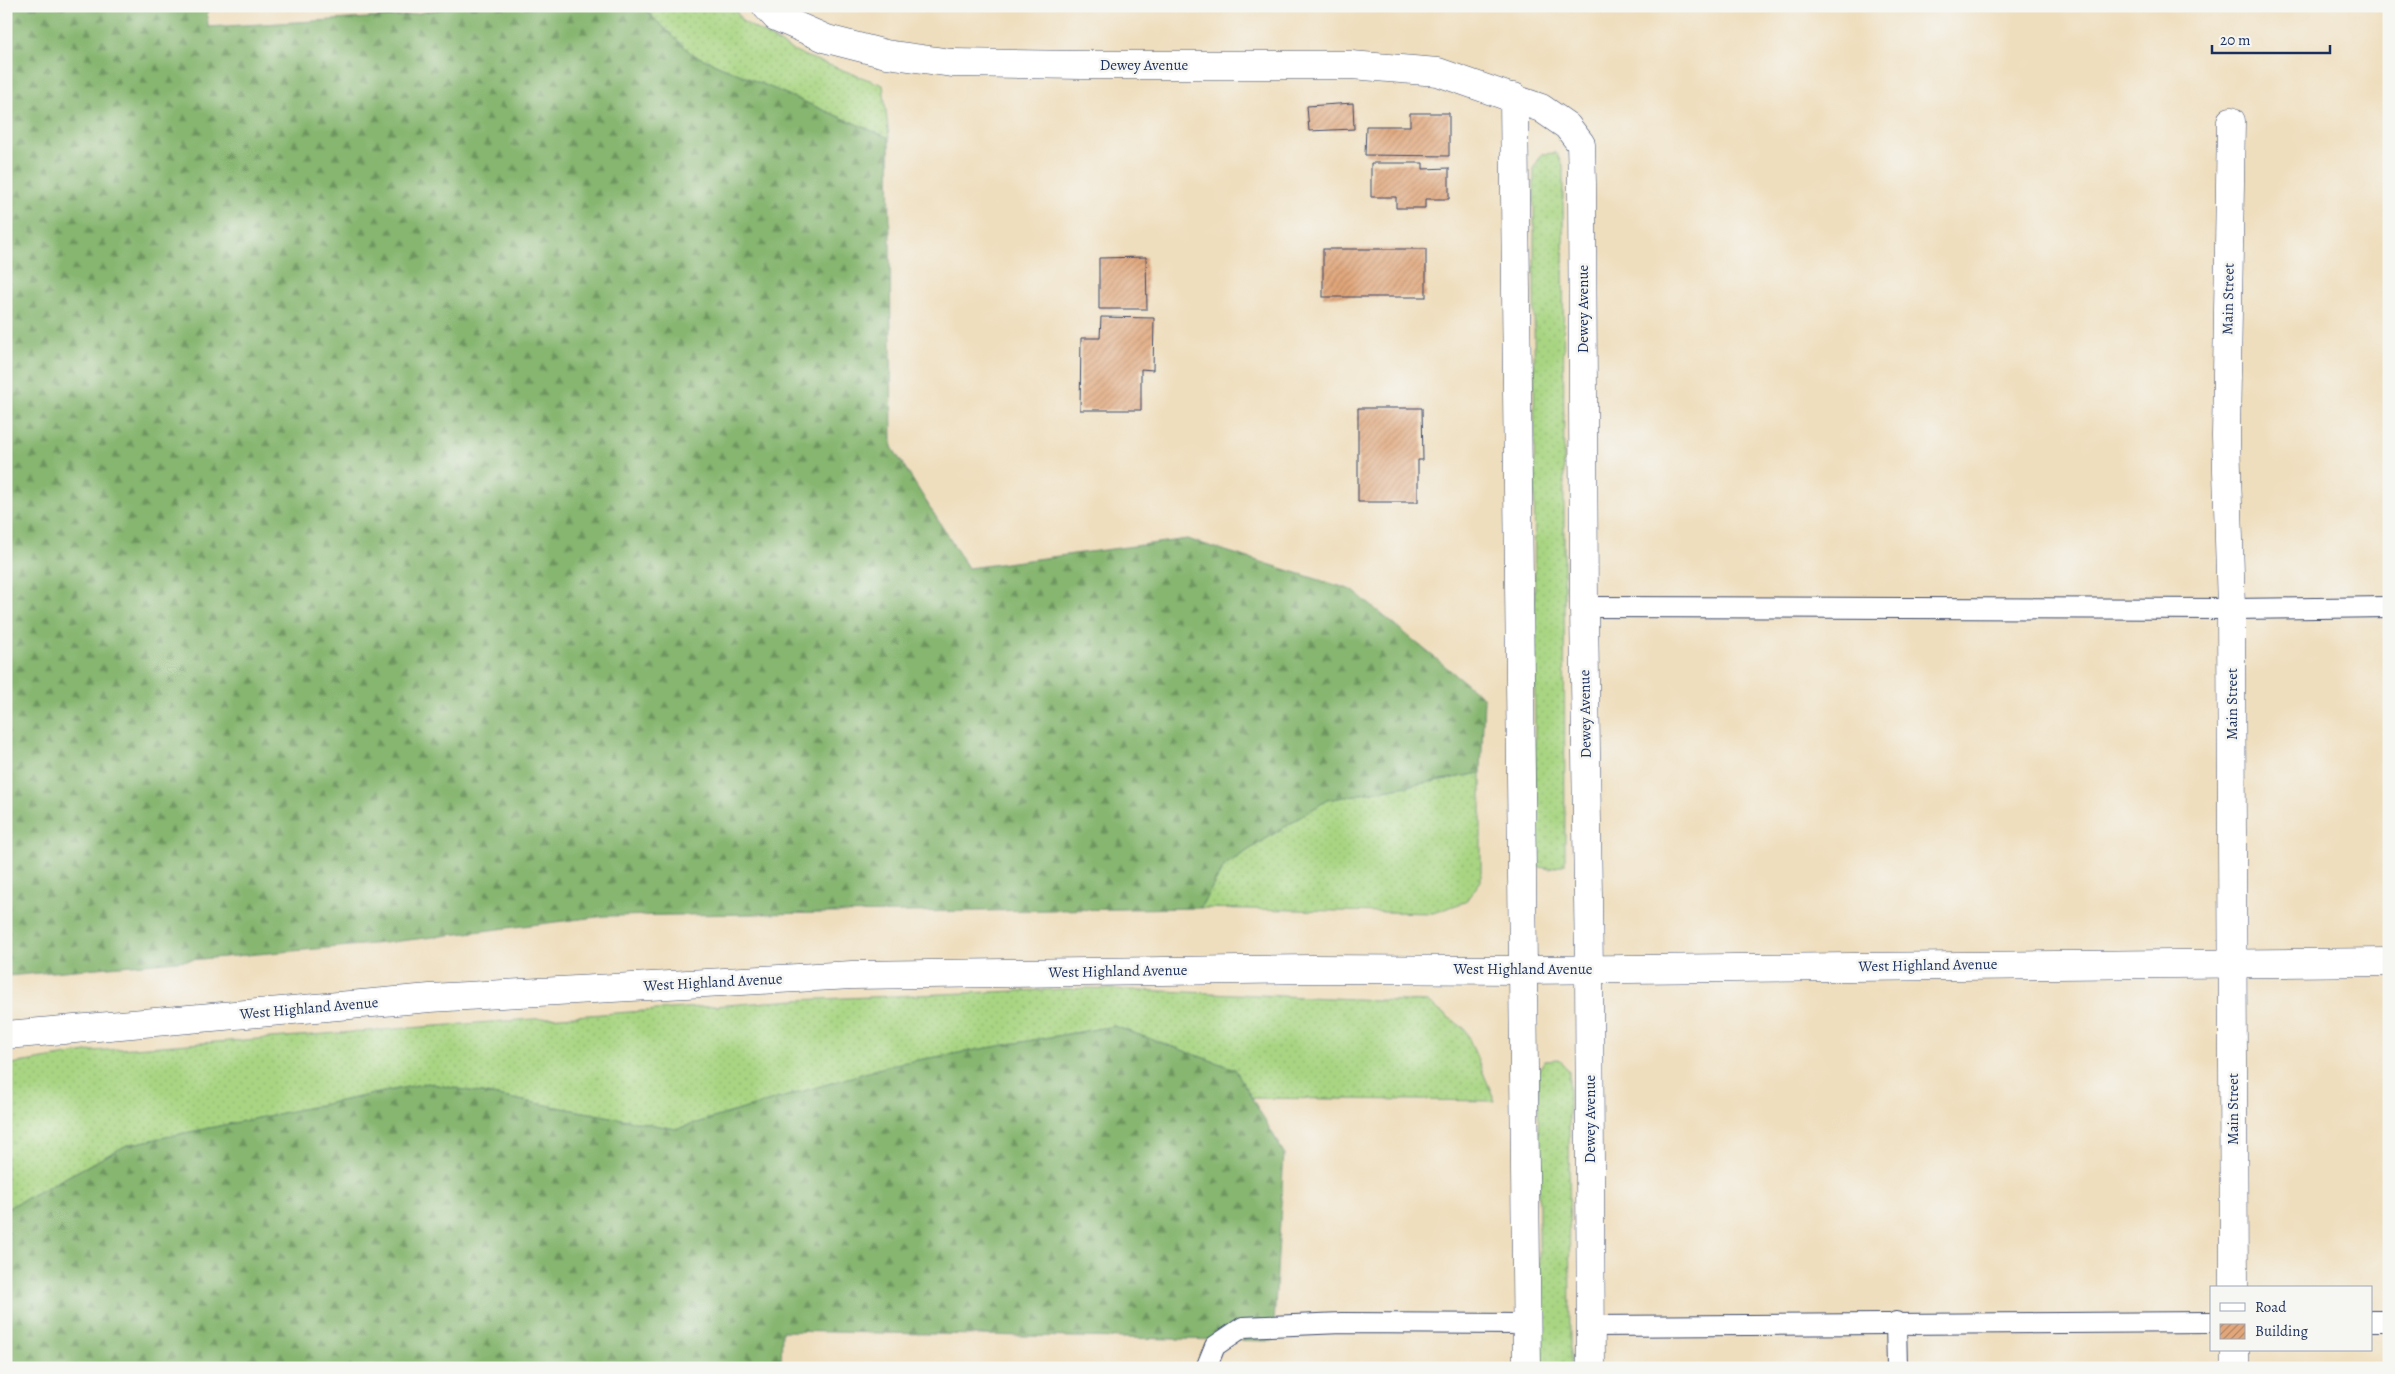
<svg xmlns="http://www.w3.org/2000/svg" width="2395" height="1374" font-family="Alegreya,serif">
  <style>
    .grass { fill: url(#grass-dots); stroke: #628270 }
    .forest { fill: url(#forest-firs); stroke: #507267 }
    .building { fill: url(#building-hatch) }
    .lines { fill: none; stroke-linecap: round; stroke-linejoin: round }
    .service-casing { stroke: #3b496c; stroke-width: 22 }
    .minor-casing { stroke: #3b496c; stroke-width: 29 }
    .tertiary-casing { stroke: #3b496c; stroke-width: 29 }
    .service { stroke: #fff; stroke-width: 20 }
    .minor { stroke: #fff; stroke-width: 28 }
    .tertiary { stroke: #fff; stroke-width: 28 }
    .labels { text-anchor: middle; dominant-baseline: central; stroke-width: 5; stroke-linejoin: round; paint-order: stroke }
    .street-label { font-size: 15px; fill: #1b2f5e; stroke: #f6f6f2 }
  </style>
  <defs>
    <pattern id="grass-dots" width="8" height="8" patternUnits="userSpaceOnUse" patternTransform="scale(1.25)"><rect width="8" height="8" fill="#a9d582"/><path d="M2 2h.1M6 6h.1" fill="none" stroke="#91b773" stroke-width="1.8" stroke-linecap="round"/></pattern>
    <pattern id="forest-firs" width="22" height="20" patternUnits="userSpaceOnUse" patternTransform="scale(1.25)"><rect width="22" height="20" fill="#86b670"/><path d="M5 1l3.5 6h-7zM16 11l3.5 6h-7z" fill="#6d945f"/></pattern>
    <pattern id="building-hatch" width="6" height="6" patternUnits="userSpaceOnUse" patternTransform="scale(1.25)"><rect width="6" height="6" fill="#e1a679"/><path d="M-1 1l2-2M0 6l6-6M5 7l2-2" fill="none" stroke="#b68866"/></pattern>
  </defs>
  <rect width="100%" height="100%" fill="#f6f6f2"/>
  <filter id="ink" filterUnits="userSpaceOnUse"><feTurbulence type="fractalNoise" baseFrequency=".02" numOctaves="2"/><feDisplacementMap in="SourceGraphic" scale="10" xChannelSelector="R" yChannelSelector="G"/><feConvolveMatrix kernelMatrix="1 2 1 2 8 2 1 2 1" color-interpolation-filters="sRGB"/></filter>
  <filter id="wash" filterUnits="userSpaceOnUse"><feTurbulence type="fractalNoise" baseFrequency=".0096" numOctaves="4" result="noise"/><feDisplacementMap in="SourceGraphic" scale="20" xChannelSelector="R" yChannelSelector="G"/><feGaussianBlur stdDeviation="1.12" result="paint"/><feColorMatrix in="noise" values="0 0 0 0 0 0 0 0 0 0 0 0 0 0 0 0 0 1.4 0 .05"/><feComposite in="paint" operator="in"/></filter>
  <g filter="url(#wash)">
    <rect width="100%" height="100%" fill="#efdebd"/>
    <!-- grass -->
    <g class="grass">
      <polygon points="641,6 733,6 742,21 797,53 883,85 889,138 692,54"/>
      <polygon points="1556,153 1563,165 1565,864 1550,869 1535,866 1534,167 1542,154"/>
      <polygon points="1481,773 1481,881 1465,902 1433,913 1200,908 1225,865 1327,800"/>
      <polygon points="1089,988 1427,1002 1465,1029 1495,1101 1252,1098 1235,1069 1114,1026 895,1064 676,1129 427,1083 127,1145 6,1209 6,1065 92,1051 795,1000"/>
      <polygon points="1559,1059 1569,1072 1570,1368 1540,1368 1538,1071 1545,1060"/>
    </g>
    <!-- forest -->
    <g class="forest">
      <polygon points="6,6 207,6 208,27 403,16 458,6 641,6 692,54 889,138 892,447 968,568 1187,539 1352,590 1484,698 1481,773 1327,800 1225,865 1200,908 605,916 384,943 6,976"/>
      <polygon points="1114,1026 1235,1069 1284,1153 1273,1341 782,1331 781,1368 6,1368 6,1209 127,1145 427,1083 676,1129 895,1064"/>
    </g>
    <g id="blocks">
      <!-- building -->
      <g class="building">
        <polygon points="1353,103 1354,129 1309,131 1307,106"/>
        <polygon points="1410,113 1449,113 1449,156 1365,155 1366,126 1410,126"/>
        <polygon points="1371,163 1423,163 1423,169 1449,168 1449,199 1425,199 1425,208 1396,208 1396,197 1371,197"/>
        <rect x="1323" y="249" width="103" height="48"/>
        <polygon points="1146,257 1147,309 1099,309 1099,258"/>
        <polygon points="1101,317 1154,318 1153,370 1141,369 1141,410 1080,410 1081,338 1100,338"/>
        <polygon points="1358,408 1422,408 1423,460 1418,460 1418,502 1358,502"/>
      </g>
    </g>
  </g>
  <g filter="url(#ink)">
    <use href="#blocks" fill-opacity="0" stroke="#3b496c" stroke-width="1"/>
    <g class="lines">
      <defs>
        <g id="service">
          <polyline points="1584,607 2231,609 2389,607"/>
          <polyline points="2371,1321 2389,1321"/>
          <polyline points="1896,1322 1897,1368"/>
          <polyline points="1590,1326 2211,1322"/>
          <polyline points="1206,1368 1215,1346 1243,1327 1342,1323 1526,1324"/>
        </g>
        <g id="minor">
          <polyline points="766,6 776,17 827,39 886,54 952,63 1083,65 1351,65 1438,72 1541,108 1567,126 1581,144 1582,183 1584,607 1589,969"/>
          <polyline points="1514,97 1523,970"/>
          <polyline points="2231,121 2226,436 2231,609 2234,1288"/>
          <polyline points="2235,1350 2235,1368"/>
        </g>
        <g id="tertiary">
          <polyline points="1589,969 1591,1368"/>
          <polyline points="1523,970 1527,1368"/>
          <polyline points="6,1035 430,998 852,975 1312,969 1523,970 2389,962"/>
        </g>
      </defs>
      <!-- service casing -->
      <use href="#service" class="service-casing"/>
      <!-- minor casing -->
      <use href="#minor" class="minor-casing"/>
      <!-- tertiary casing -->
      <use href="#tertiary" class="tertiary-casing"/>
      <!-- service -->
      <use href="#service" class="service"/>
      <!-- minor -->
      <use href="#minor" class="minor"/>
      <!-- tertiary -->
      <use href="#tertiary" class="tertiary"/>
    </g>
  </g>
  <g class="labels">
    <!-- street labels -->
    <g class="street-label">
      <text x="1144" y="65">Dewey Avenue</text>
      <text transform="translate(2228 299) rotate(-89)">Main Street</text>
      <text transform="translate(1583 309) rotate(-90)">Dewey Avenue</text>
      <text transform="translate(2232 704) rotate(-90)">Main Street</text>
      <text transform="translate(1585 714) rotate(-91)">Dewey Avenue</text>
      <text transform="translate(1928 965) rotate(-1)">West Highland Avenue</text>
      <text x="1523" y="969">West Highland Avenue</text>
      <text transform="translate(1118 971) rotate(-1)">West Highland Avenue</text>
      <text transform="translate(713 982) rotate(-3)">West Highland Avenue</text>
      <text transform="translate(309 1008) rotate(-5)">West Highland Avenue</text>
      <text transform="translate(2233 1109) rotate(-90)">Main Street</text>
      <text transform="translate(1590 1119) rotate(-90)">Dewey Avenue</text>
    </g>
  </g>
  <!-- margin -->
  <rect width="2395" height="1374" fill="none" stroke="#f6f6f2" stroke-width="25"/>
  <!-- legend -->
  <rect x="2210" y="1286" width="162" height="65" fill="#f6f6f2" stroke="#9ea6b7"/>
  <rect x="2220" y="1303" width="25" height="8" fill="#ffffff" stroke="#9ea6b7"/>
  <text x="2255" y="1312" font-size="15" fill="#1b2f5e">Road</text>
  <rect x="2220" y="1324" width="25" height="15" fill="url(#building-hatch)" stroke="#9ea6b7"/>
  <text x="2255" y="1336" font-size="15" fill="#1b2f5e">Building</text>
  <!-- scale -->
  <path d="M2212 45v8h118v-8" fill="none" stroke="#1b2f5e" stroke-width="2.5"/>
  <text x="2220" y="45" font-size="15" fill="#1b2f5e" stroke="#f6f6f2" stroke-width="4" paint-order="stroke">20 m</text>
</svg>
